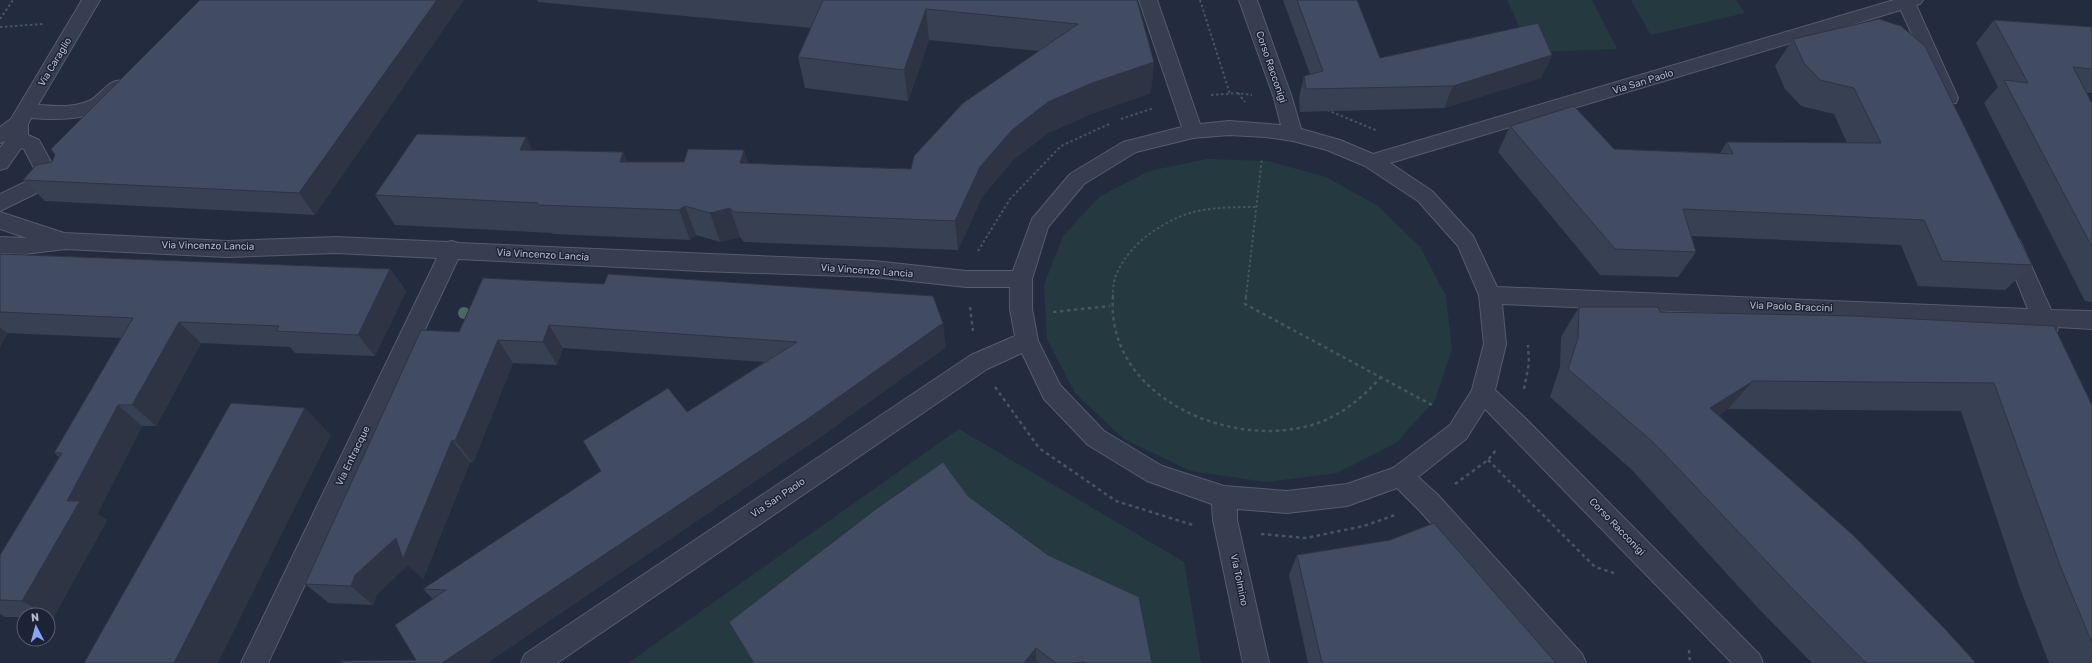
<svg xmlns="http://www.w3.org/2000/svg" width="2092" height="663" font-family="Rubik,sans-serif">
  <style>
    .green { fill: #253a40 }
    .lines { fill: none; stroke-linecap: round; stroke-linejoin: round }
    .minor-casing { stroke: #555c6d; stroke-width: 2 }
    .path-far1 { stroke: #43575d; stroke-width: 2; stroke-dasharray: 2.5 2.5; stroke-linecap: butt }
    .path { stroke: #43575d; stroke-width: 2.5; stroke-dasharray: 3.5 3.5; stroke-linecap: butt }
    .minor { fill: #373e4f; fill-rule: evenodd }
    .tree { fill: #496a5f }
    .wall { fill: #384053 }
    .shaded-wall { fill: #2e3444 }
    .building { fill: #414b61; stroke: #2e3444 }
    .labels { text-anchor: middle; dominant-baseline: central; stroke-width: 3; stroke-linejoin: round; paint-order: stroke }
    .street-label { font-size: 10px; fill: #b3b9ca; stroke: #1c2334 }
  </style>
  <rect width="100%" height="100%" fill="#232c3f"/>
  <!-- green -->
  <g class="green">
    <polygon points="1507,0 1592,0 1617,49 1531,52"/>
    <polygon points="1631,0 1736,0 1745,13 1651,35"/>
    <polygon points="1207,159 1267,161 1326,177 1378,206 1420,247 1446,296 1452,349 1435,400 1396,443 1337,473 1266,482 1191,471 1124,439 1075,393 1047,339 1044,285 1063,236 1099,197 1149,171"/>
    <polygon points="959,429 1184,562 1201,663 628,663"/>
  </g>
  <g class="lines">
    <defs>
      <g id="minor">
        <path d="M82,0H100L38,105C55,106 73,108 89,101C102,95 108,77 125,81L127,86C107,120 67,121 31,118L28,124V135L39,140L51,162L72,173L75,178L72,183L49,187L0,211V194L40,175L34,168L24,149L21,148L7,168L0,170V148L5,141L0,143V127L11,119Z"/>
        <path d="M1139,0H1157L1200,124L1229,121L1281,125L1274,98L1239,0H1257L1292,98L1301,129L1340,140L1373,154L1894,0H1923L1920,4L1916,5L1958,98L1956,103L1949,104L1942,103L1940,98L1901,10L1390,163L1432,191L1473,236L1497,287L2028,309L2002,245L2005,239L2012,237L2019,239L2022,245L2051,310L2092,311V329L2058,327L2056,335L2048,338L2040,335L2036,326L1502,304L1506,344L1495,390L1525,418L1759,654L1763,663H1732L1485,409L1466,439L1418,477L1438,495L1582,654L1586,663H1555L1420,511L1397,488L1347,506L1287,513L1237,509V520L1269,663H1243L1213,520L1212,504L1147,481L1088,445L1044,399L1022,353L987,369L557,663H521L525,654L971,355L1015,336L1010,309V287H966L874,277L701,271L458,259L268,663H241L437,258L336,253L227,257L65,249L25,254L0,253V237L27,238L0,229V212L64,233L227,241L336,237L447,242L452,241L458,243L874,261L966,271H1013L1032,219L1070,174L1123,142L1182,127ZM1229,135L1266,137L1293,141L1327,150L1365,166L1418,201L1458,246L1479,295L1484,344L1472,390L1450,425L1393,468L1347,484L1287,491L1224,486L1162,466L1104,431L1060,385L1038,341L1032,309V279L1048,227L1084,184L1136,152L1193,138Z"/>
      </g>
    </defs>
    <!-- minor casing -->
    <use href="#minor" class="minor-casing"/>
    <!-- path-far1 -->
    <g class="path-far1">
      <polyline points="1200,0 1230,94"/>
      <polyline points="0,19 13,0"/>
      <polyline points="0,27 43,24"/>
      <polyline points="1238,93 1245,102"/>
      <polyline points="1211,95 1238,93 1252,95"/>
      <polyline points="1327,110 1378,131"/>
      <polyline points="1121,119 1154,108"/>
      <polyline points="978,251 1010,199 1061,146 1109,124"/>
      <path d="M1113,297C1113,290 1113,281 1117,273C1130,243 1163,221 1193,212C1214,207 1236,207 1257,207"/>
      <polyline points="1246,297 1262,158"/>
    </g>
    <!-- path -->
    <g class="path">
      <path d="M1113,296C1105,397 1231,451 1315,424C1342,415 1362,398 1381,377"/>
      <polyline points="1246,296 1245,304 1432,405"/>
      <polyline points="970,307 973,331"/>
      <polyline points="1053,312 1110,306"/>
      <polyline points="995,387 1039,448 1116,501 1193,525"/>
      <polyline points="1524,389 1529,363 1528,345"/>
      <polyline points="1488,460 1595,567 1614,573"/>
      <polyline points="1455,484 1488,460 1496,450"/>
      <polyline points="1261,534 1306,538 1364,526 1395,515"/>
      <polyline points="1689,650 1690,663"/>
    </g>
    <!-- minor -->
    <use href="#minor" class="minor"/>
  </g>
  <!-- trees -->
  <circle class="tree" cx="464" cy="313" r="6"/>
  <!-- wall -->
  <g class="wall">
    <polygon points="200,0 315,215 45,201 23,180 52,162"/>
    <polygon points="537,0 1137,0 1151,93 1091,114 1048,133 1013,160 982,197 958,250 744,242 740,237 720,242 696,235 690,240 553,234 552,233 395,225 375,195 526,137 532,150 623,152 627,162 684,162 744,150 748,164 911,169 1039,51 929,40 908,101 805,88 798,57 811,28 538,2"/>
    <polygon points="1283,0 1357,0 1380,58 1552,55 1541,78 1444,108 1300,112 1299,98 1304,76 1310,74"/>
    <polygon points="1879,19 2032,265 2005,290 1918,286 1901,245 1691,236 1696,252 1678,277 1600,275 1498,152 1510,126 1614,149 1720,153 1727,142 1847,143 1834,114 1801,106 1785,89 1775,66 1793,39"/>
    <polygon points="1994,20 2092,27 2092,93 2086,93 2092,103 2092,302 2085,301 1984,103 1998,87 1976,43"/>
    <polygon points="0,254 390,269 406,291 375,356 295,353 290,347 201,343 156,426 142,426 97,514 107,520 53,618 48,618 48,615 24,615 24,617 5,617 0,614 0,555 59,457 54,453 121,338 7,333 0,347"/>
    <polygon points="483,278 946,347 816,440 487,663 340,663 416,660 433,599 423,589 601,471 687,412 764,362 563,348 557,365 513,363 473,463 470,462 423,579 408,565 377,594 373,605 329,603 305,584 459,332"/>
    <polygon points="1579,307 1660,312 1854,316 2092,405 2092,663 2049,663 2021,591 1961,411 1728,409 1719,415 1976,663 1812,663 1758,608 1632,470 1550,397 1560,367 1561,337"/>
    <polygon points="968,496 1152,663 1040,663 1036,660 1034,663 753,663 729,622"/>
    <polygon points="1297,555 1556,663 1308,663 1289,575"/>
  </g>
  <!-- shaded-wall -->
  <g class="shaded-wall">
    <polygon points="437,0 464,0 315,215 299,193"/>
    <polygon points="926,9 929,40 908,101 904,70"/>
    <polygon points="1552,55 1541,78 1444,108 1453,86"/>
    <polygon points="1154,62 1151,93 1091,114 1048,133 1013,160 982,197 958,250 955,221 980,167 1012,130 1048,102 1092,83"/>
    <polygon points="526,137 541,168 520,150"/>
    <polygon points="744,150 753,180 740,163"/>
    <polygon points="623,152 635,182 620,162"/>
    <polygon points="685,206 696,235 690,240 679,210"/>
    <polygon points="730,208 740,237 720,242 710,213"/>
    <polygon points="390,269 406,291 375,356 358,335"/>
    <polygon points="179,322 201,343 156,426 132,405"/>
    <polygon points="943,323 946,347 816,440 487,663 442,663"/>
    <polygon points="549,325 563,348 557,365 543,342"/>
    <polygon points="0,328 7,333 0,347"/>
    <polygon points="498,340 513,363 473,463 455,441"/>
    <polygon points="1753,381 1728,409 1687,436 1710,408"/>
    <polygon points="118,405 142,426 97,514 107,520 53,618 22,601 67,501"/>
    <polygon points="305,408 331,435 218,663 174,663"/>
    <polygon points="452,440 470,462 423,579 408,565 377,594 373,605 351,586 355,575 396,538"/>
    <polygon points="1036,648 1036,660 1034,663 1024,663"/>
  </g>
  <!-- building -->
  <g class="building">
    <polygon points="200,0 437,0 299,193 23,180 36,165 52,162 55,155 51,149"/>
    <polygon points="823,0 1137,0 1154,62 1092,83 1048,102 1012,130 980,167 955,221 734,212 730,208 710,213 685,206 679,210 537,205 538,203 375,195 417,134 526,137 520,150 623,152 620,162 684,162 688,149 744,150 740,163 911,169 914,156 963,103 1078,24 926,9 904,70 798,57"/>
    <polygon points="1297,0 1357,0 1380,58 1538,23 1552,55 1453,86 1306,89 1304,76 1323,71"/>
    <polygon points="1879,19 1901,26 1925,46 2032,265 1942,261 1924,220 1683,209 1696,252 1615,249 1510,126 1574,106 1614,149 1733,154 1727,142 1881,143 1854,88 1820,80 1804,63 1793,39"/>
    <polygon points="1994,20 2092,27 2092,69 2073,67 2092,103 2092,247 2004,80 2028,83"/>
    <polygon points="0,254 390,269 358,335 276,331 279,326 179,322 132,405 118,405 67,501 80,501 22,601 0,600 0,555 62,453 54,453 133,318 0,312"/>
    <polygon points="608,274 933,296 943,323 809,418 442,663 340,663 343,661 416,660 395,625 446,590 423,589 601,471 583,441 668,388 687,412 797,342 549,325 543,342 498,340 455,441 452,440 403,559 396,538 355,575 351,586 305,584 421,330 459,332 483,278 604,284"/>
    <polygon points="1579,307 1658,307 1660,312 1854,316 2054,326 2092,405 2092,643 2061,568 1994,383 1753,381 1710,408 1853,535 1946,630 1976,663 1866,663 1788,584 1654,443 1568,369 1578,338"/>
    <polygon points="231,403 305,408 174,663 84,663"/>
    <polygon points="943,462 968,496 1048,555 1139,597 1152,663 1084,663 1084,662 1074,663 1056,663 1036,648 1024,663 754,663 729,622 876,509"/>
    <polygon points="1434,523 1556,663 1322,663 1297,555 1390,540"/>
  </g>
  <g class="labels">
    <!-- street labels -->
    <g class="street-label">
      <text transform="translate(55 62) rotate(-59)">Via Caraglio</text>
      <text transform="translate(1271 67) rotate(71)">Corso Racconigi</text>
      <text transform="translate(1643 82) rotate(-17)">Via San Paolo</text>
      <text transform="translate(208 246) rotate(1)">Via Vincenzo Lancia</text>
      <text transform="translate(543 255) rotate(3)">Via Vincenzo Lancia</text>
      <text transform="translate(867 271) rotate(4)">Via Vincenzo Lancia</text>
      <text transform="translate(1791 307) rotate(2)">Via Paolo Braccini</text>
      <text transform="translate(353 456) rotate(-64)">Via Entracque</text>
      <text transform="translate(778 498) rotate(-34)">Via San Paolo</text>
      <text transform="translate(1617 527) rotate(46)">Corso Racconigi</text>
      <text transform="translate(1239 580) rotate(78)">Via Tolmino</text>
    </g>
  </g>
  <!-- north arrow -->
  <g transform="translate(36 627) rotate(354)"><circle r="19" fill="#1c2334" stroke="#585f70"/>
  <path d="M0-3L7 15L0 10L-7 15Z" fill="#84a6fd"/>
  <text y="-6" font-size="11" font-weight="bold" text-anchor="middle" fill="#b3b9ca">N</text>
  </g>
</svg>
